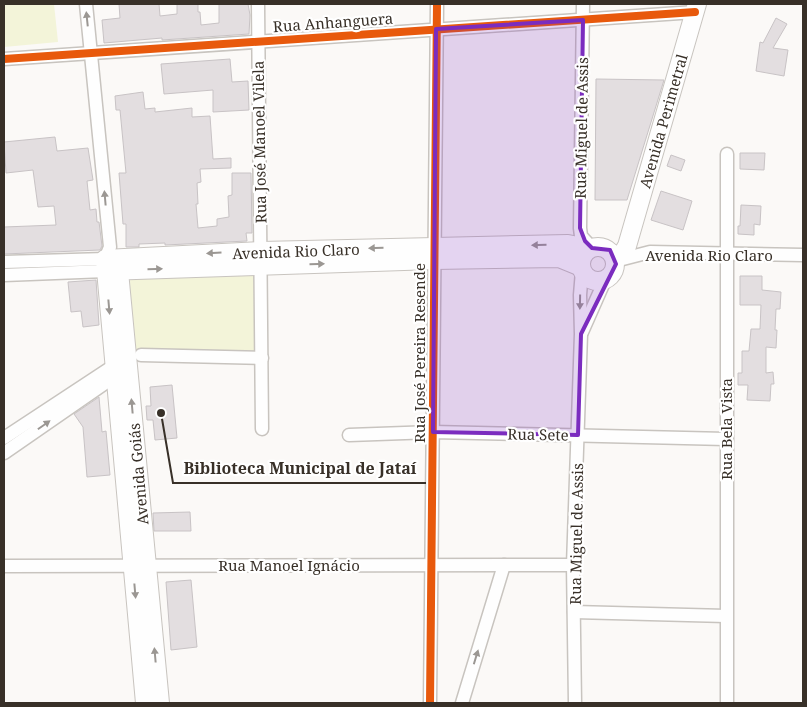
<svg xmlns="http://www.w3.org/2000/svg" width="807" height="707" font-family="'Noto Serif',serif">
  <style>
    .green { fill: #f3f4d9 }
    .building { fill: #e3dee0; stroke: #c8c3c5 }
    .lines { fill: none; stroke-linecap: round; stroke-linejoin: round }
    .minor-casing { stroke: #c8c4bf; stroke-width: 15 }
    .secondary-casing { stroke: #c8c4bf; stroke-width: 20 }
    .minor { stroke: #fefefe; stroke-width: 12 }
    .secondary { stroke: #fefefe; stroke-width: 18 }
    .cycleway-casing { stroke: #fff; stroke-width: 11 }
    .cycleway { stroke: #e8590c; stroke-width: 8 }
    .oneway { fill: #9b9793 }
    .marked { fill: #7b2cbf; fill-opacity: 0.2; stroke: #7b2cbf; stroke-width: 4; stroke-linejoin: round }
    .labels { text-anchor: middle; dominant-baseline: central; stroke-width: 4.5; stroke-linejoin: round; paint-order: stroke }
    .street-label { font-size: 15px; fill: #383028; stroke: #fff }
    .leader { fill: none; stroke: #383028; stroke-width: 2 }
    .callout-dot { fill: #383028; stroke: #fff; stroke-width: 2 }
    .callout-label { font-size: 16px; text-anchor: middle; font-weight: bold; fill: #383028; stroke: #fff; stroke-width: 4.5; stroke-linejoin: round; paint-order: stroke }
  </style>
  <rect width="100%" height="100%" fill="#fbf9f7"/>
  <!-- green -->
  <g class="green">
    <polygon points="4,4 54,4 58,42 4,47"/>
    <polygon points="254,273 255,355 131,357 130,275"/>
  </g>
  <!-- building -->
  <g class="building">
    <polygon points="119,4 159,4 160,16 177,14 177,4 198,4 198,12 200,12 201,25 219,23 219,4 248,4 250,15 249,34 162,40 162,38 104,43 102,20 120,18"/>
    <polygon points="776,18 787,24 773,48 788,50 784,76 756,71 760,42 763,43"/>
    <polygon points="230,59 232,82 248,81 249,110 213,112 213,90 164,94 161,64"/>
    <polygon points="596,79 664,80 627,200 595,200"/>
    <polygon points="143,92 145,109 155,108 155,112 192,108 192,117 210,116 213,159 231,158 231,168 200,169 201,182 197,183 198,204 196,204 198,228 217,226 217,219 229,217 228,196 232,195 232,173 251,173 252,233 246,233 247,241 165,245 165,243 139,244 139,247 126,247 126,224 123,224 119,173 126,173 120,110 116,110 115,96"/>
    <polygon points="55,137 57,151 88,148 93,180 87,181 90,210 96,209 97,222 99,222 102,246 100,250 4,254 4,227 56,225 54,206 38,207 33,170 6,173 4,142"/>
    <polygon points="740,153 765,153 764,170 740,169"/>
    <polygon points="671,155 685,160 681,171 667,166"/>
    <polygon points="661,191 692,201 683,230 651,220"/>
    <polygon points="741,205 761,206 760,225 754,224 754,235 738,234 738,226 740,226"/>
    <polygon points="740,276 762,276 762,290 781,292 780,309 776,309 775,330 777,330 776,348 766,347 766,373 773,372 774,384 771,384 770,401 747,400 748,385 738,385 738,373 742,373 742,351 749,351 751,329 760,329 761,305 740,305"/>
    <polygon points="96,280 99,325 83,327 81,311 71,312 68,282"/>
    <polygon points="172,385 177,438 155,440 153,420 147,420 146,406 151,406 150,387"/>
    <polygon points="99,397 102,432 106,431 110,475 87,477 83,427 74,414"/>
    <polygon points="190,512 191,531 154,531 153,513"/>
    <polygon points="191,580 197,647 171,650 166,582"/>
  </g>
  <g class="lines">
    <defs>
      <g id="minor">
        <polyline points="258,4 262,429"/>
        <polyline points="583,4 580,228 581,236 592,248"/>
        <polyline points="4,59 695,12"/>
        <polyline points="615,261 650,252 803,255"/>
        <polyline points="4,262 105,259 110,247 86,4"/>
        <polyline points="4,275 106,271"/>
        <polyline points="582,332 605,280"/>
        <polyline points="141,355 262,358"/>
        <polyline points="349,435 433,432 726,439"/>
        <polyline points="4,438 121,361"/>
        <polyline points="4,453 121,372"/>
        <polyline points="4,566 573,565"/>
        <polyline points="574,612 726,616"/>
        <polyline points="430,703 437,4"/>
        <polyline points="462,703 504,565"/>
        <polyline points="575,703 573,565 581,334 580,295 582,271"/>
        <polyline points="727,703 727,154"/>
      </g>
      <g id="secondary">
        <circle cx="598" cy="264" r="17"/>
        <polyline points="615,259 624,251 627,246 697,4"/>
        <polyline points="118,261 160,703"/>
        <polyline points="106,271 434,260 559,258 581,267"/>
        <polyline points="145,703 105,259 261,251 568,244 573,245 585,252"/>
      </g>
    </defs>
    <!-- minor casing -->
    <use href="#minor" class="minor-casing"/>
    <!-- secondary casing -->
    <use href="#secondary" class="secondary-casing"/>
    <!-- minor -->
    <use href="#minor" class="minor"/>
    <!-- secondary -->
    <use href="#secondary" class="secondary"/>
    <defs>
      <g id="cycleway">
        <polyline points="4,59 695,12"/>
        <polyline points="430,703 437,4"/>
      </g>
    </defs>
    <!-- cycleway casing -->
    <use href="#cycleway" class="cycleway-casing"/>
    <!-- cycleway -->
    <use href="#cycleway" class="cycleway"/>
  </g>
  <!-- one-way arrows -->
  <defs><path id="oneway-solid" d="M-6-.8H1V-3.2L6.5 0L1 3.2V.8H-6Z" transform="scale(1.25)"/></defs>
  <g class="oneway">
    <use href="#oneway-solid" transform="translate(87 19) rotate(-96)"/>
    <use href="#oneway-solid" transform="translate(105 198) rotate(-95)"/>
    <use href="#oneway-solid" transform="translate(539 245) rotate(179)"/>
    <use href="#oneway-solid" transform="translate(376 248) rotate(178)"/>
    <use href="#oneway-solid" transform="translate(214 253) rotate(177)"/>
    <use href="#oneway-solid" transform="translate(317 264) rotate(-2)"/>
    <use href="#oneway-solid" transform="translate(155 269) rotate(-2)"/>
    <use href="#oneway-solid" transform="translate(580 302) rotate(91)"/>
    <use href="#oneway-solid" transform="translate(109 307) rotate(85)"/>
    <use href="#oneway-solid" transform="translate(132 406) rotate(-95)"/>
    <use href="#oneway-solid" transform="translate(44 425) rotate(-35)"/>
    <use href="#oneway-solid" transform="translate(135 591) rotate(85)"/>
    <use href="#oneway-solid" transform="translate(155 655) rotate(-95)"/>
    <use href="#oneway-solid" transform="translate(476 657) rotate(-73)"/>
  </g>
  <!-- marked area -->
  <path class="marked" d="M583,20L580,228L585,241L592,248L610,250L616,264L581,334L578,435L433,432L436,29Z"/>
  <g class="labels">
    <!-- street labels -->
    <g class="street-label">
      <text transform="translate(333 22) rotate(-4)">Rua Anhanguera</text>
      <text transform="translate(663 121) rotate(-74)">Avenida Perimetral</text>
      <text transform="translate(581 128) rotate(-89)">Rua Miguel de Assis</text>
      <text transform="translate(259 142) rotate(-91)">Rua José Manoel Vilela</text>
      <text transform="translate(296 251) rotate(-2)">Avenida Rio Claro</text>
      <text x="709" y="255">Avenida Rio Claro</text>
      <text transform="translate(419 353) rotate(-90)">Rua José Pereira Resende</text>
      <text transform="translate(726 429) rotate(-90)">Rua Bela Vista</text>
      <text transform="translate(538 434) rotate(1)">Rua Sete</text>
      <text transform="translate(138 474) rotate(-95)">Avenida Goiás</text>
      <text transform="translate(576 534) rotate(-89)">Rua Miguel de Assis</text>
      <text x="289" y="565">Rua Manoel Ignácio</text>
    </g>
  </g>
  <!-- callouts -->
  <path class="leader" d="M161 413L173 483H426"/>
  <circle class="callout-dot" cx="161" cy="413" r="5"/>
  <g class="callout-label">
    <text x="300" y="474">Biblioteca Municipal de Jataí</text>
  </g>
  <!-- border -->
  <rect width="807" height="707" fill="none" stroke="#383028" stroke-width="10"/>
</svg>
